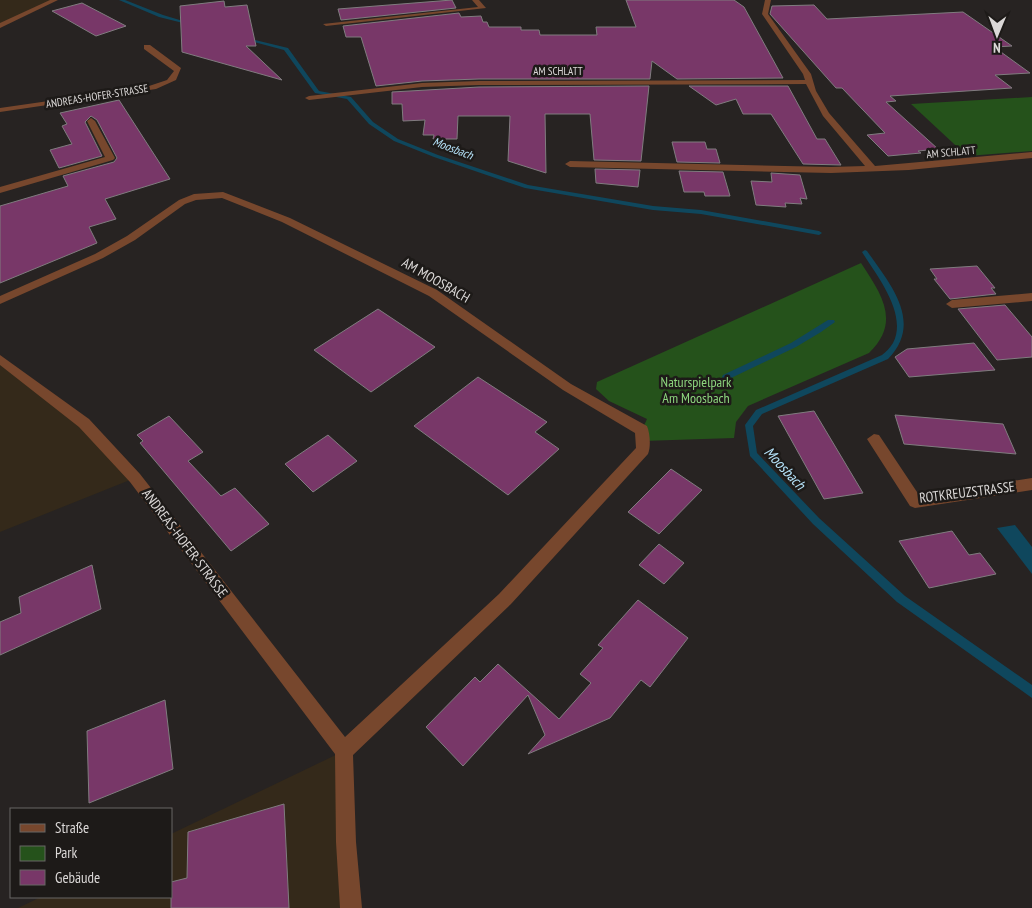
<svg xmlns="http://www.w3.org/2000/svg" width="1032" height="908" font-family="'PT Sans Narrow',sans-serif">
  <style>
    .industrial { fill: #34291a }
    .green { fill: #25521b }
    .water { fill: #0f475d }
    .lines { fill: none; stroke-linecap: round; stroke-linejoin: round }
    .stream { fill: #0f475d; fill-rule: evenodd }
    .building { fill: #783768; stroke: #807c7f }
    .minor { fill: #77472d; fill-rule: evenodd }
    .labels { text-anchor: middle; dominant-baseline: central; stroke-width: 5; stroke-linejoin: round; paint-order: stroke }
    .far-street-label { font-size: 11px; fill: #dbd8d7; stroke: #1d1a18 }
    .far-water-label { font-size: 12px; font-style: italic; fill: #b5e2f9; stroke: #1d1a18 }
    .street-label { font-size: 14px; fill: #dbd8d7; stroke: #1d1a18 }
    .park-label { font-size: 14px; fill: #8dd67e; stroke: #1d1a18 }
    .water-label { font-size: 15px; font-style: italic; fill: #b5e2f9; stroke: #1d1a18 }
  </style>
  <rect width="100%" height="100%" fill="#272322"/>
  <!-- industrial -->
  <g class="industrial">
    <polygon points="0,0 55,0 0,26"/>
    <polygon points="0,359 84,423 135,478 0,532"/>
    <polygon points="344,751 351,908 18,908 41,897 171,897 171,834"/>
  </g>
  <!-- green -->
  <g class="green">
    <polygon points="1032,97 1032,151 967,156 911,104"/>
    <path d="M861,263C882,295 901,322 869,353L748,406L736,422L734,438L642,441V430L647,419L609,401L596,389L597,382Z"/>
  </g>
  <!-- water -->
  <polygon class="water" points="1015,525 1032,547 1032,574 997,528"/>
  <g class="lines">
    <!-- stream -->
    <g class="stream">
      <polygon points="119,0 125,0 163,15 193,24 191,25 159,17"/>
      <polygon points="243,37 288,48 319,91 351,97 373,122 398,139 438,155 528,185 653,206 701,210 819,231 822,233 819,235 701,214 653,210 525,188 434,157 394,141 369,124 347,99 315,93 284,50 243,39"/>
      <path d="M865,250L867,251C890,284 924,322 888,359L762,414L753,426L757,453L819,518L905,596L1032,685V698L897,602L813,524L750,456L745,425L756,410L882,355C886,352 890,348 893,343C908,314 877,276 862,252Z"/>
      <polygon points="828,320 834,320 835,322 821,332 796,347 729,379 723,379 722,377 723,375 791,343"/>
    </g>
  </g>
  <!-- building -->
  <g class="building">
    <polygon points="452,0 456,8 341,20 338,9"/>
    <polygon points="626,0 734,0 744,7 783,78 677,79 652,61 650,79 479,79 422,81 376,86 361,37 346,37 343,26 459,13 461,17 481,16 483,22 487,22 489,27 521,27 521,30 539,30 540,35 597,35 596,27 636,27"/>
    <polygon points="224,1 225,7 247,5 256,46 246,46 282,80 182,52 180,6"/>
    <polygon points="82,3 126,26 96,36 52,11"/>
    <polygon points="814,5 827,19 963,12 1012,46 994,47 1030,73 995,75 1012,88 890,96 896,101 886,102 938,149 918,151 921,153 888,156 867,135 885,133 842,88 836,88 770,14 772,6"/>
    <polygon points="649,86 641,161 594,160 590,114 545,114 546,173 508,161 510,116 458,116 457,139 433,139 434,135 423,135 425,120 403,121 402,104 392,104 392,92 479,87"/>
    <polygon points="689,86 788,86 817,139 825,139 841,165 803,164 771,114 743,114 736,99 716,105"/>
    <polygon points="119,100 170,179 105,199 116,219 89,227 97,243 0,283 0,206 68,186 63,176 114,162 117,158 97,120 91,116 85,122 102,156 59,168 50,150 72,144 62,126 67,124 60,113"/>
    <polygon points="672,142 705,142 707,149 716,149 720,163 677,162"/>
    <polygon points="595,169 640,170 638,187 596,183"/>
    <polygon points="679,171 723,172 730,196 705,196 704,192 684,192"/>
    <polygon points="771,173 800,175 807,199 800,198 802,204 785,203 786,207 756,205 751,181 772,182"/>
    <polygon points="977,266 995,288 991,288 996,294 950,299 934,279 937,279 930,269"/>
    <polygon points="1005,305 1032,337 1032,357 997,360 958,309"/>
    <polygon points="378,309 435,347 371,392 314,350"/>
    <polygon points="974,343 995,370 909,377 895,357 907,349"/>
    <polygon points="478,377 547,422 535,432 559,449 508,495 414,426"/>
    <polygon points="814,411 863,493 824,499 778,416"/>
    <polygon points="895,415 1003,424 1016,454 904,444"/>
    <polygon points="169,416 203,452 188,461 221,496 235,488 269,524 231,551 140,443 143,441 137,435"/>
    <polygon points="328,435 357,461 313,492 285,464"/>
    <polygon points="671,469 702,490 659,534 628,512"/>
    <polygon points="952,531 969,555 980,553 996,574 929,588 899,541"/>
    <polygon points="659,544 684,563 664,584 639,565"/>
    <polygon points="92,565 101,609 0,655 0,622 21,613 19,597"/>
    <polygon points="638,600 688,638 650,687 641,680 610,718 528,754 545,735 528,695 463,766 426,727 475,677 480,682 498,664 559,719 591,683 580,674 603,648 598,645"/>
    <polygon points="165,700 173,769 89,803 87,731"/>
    <polygon points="284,804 289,908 171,908 171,882 187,878 188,832"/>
  </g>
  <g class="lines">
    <!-- minor -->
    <g class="minor">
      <polygon points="50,0 58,0 0,28 0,23"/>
      <polygon points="472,0 479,0 486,8 326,26 323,24 478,7"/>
      <polygon points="765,0 771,0 768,14 811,74 816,91 829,113 875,166 1032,152 1032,158 909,170 831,173 570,167 565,164 570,161 831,167 865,166 823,116 806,84 479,85 422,87 309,100 305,98 309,96 422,83 479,81 805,80 803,74 762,14"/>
      <polygon points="144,45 150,45 181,68 176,80 156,89 0,112 0,108 146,87 167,80 174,71 144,49"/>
      <polygon points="91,118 95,121 115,158 113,160 0,193 0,187 105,157 87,121"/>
      <path d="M223,192L290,218L437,290L571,384L647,426C650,433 651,447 648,454L511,604L353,755L356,842L362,908H340L336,842L335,754L130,482L79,427L0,365V355L89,419L140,474L345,737L499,594L636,448L635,433L563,390L429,296L282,222L222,198L196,200L185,204L135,240L103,258L0,304V296L95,254L127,236L179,200L194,194Z"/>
      <polygon points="1032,293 1032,301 952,308 946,304 952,300"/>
      <polygon points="874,434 879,435 919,495 1032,478 1032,490 915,508 910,506 867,439"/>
    </g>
  </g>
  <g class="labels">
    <!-- far-street labels -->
    <g class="far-street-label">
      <text x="558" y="71">AM SCHLATT</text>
      <text transform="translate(97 96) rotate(-9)">ANDREAS-HOFER-STRASSE</text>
      <text transform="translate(951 152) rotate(-5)">AM SCHLATT</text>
    </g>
    <!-- far-water labels -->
    <g class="far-water-label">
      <text transform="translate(453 148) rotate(21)">Moosbach</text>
    </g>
    <!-- street labels -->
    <g class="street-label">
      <text transform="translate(436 280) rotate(30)">AM MOOSBACH</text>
      <text transform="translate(967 492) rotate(-7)">ROTKREUZSTRASSE</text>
      <text transform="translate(185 543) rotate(53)">ANDREAS-HOFER-STRASSE</text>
    </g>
    <!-- park labels -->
    <g class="park-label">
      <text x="696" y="382">Naturspielpark<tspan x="696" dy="16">Am Moosbach</tspan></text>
    </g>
    <!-- water labels -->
    <g class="water-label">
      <text transform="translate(785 468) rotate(47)">Moosbach</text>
    </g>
  </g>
  <!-- legend -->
  <rect x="10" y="808" width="162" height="90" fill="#1d1a18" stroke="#696664"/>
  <rect x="20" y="824" width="25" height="8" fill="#77472d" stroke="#696664"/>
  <text x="55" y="833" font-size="15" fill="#dbd8d7">Straße</text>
  <rect x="20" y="846" width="25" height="15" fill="#25521b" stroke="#696664"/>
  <text x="55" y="858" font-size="15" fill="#dbd8d7">Park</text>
  <rect x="20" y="870" width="25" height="15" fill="#783768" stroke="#696664"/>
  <text x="55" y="883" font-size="15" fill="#dbd8d7">Gebäude</text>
  <!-- north arrow -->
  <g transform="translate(997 35) rotate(181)" stroke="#1d1a18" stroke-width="4" paint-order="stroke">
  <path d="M0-4L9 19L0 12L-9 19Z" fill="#dbd8d7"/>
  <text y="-8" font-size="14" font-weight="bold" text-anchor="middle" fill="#dbd8d7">N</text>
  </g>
</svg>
